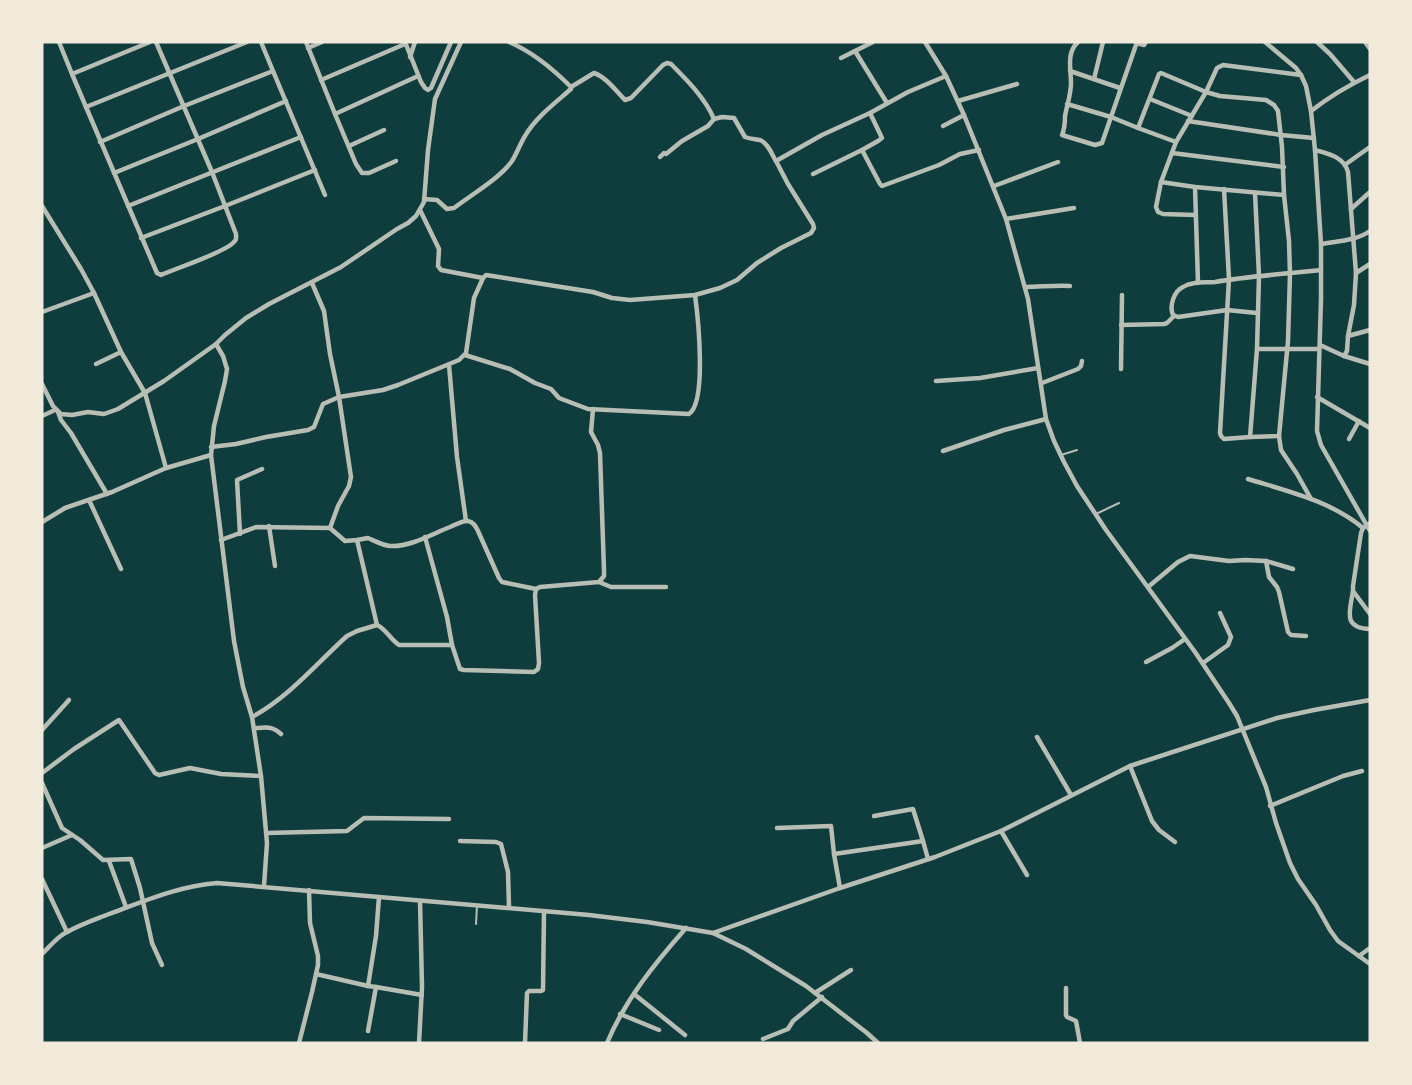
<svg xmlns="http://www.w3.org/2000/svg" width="1412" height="1085" font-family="Roboto,sans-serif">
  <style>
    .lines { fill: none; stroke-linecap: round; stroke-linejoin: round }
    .service { stroke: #b8beb3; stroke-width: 2 }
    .minor { stroke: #b8beb3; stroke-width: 4.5 }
  </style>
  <rect width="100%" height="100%" fill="#0f3d3e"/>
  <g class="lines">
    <!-- service -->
    <g class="service">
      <polyline points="1061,455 1077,450"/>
      <polyline points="1096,514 1119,503"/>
      <polyline points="476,924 477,905"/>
    </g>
    <!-- minor -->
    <g class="minor">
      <polyline points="59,42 72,74 150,42"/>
      <polyline points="261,42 273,71"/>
      <polyline points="306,42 335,114 356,164 362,173 369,173 396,161"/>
      <polyline points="405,42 421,82 425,88 428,90 431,88 451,42"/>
      <polyline points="925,42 946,76 964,115 1006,219 1028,299 1046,419 1054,441 1064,462 1077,486 1106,530 1195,652 1229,703 1237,716 1266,787 1276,823 1290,863 1298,879 1316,905 1330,930 1338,941 1370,964"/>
      <polyline points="1137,42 1111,117 1138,128 1159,74 1161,73 1206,92 1220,96 1266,100 1274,105 1278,111 1282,147 1284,195 1289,241 1290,274 1288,341 1279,436 1250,437 1257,349 1259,276 1255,193"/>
      <polyline points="1265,42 1296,68 1301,75 1306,86 1311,111 1315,150 1321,244 1321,299 1317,431 1321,445 1370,531"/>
      <polyline points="1317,42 1330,54 1354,82"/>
      <polyline points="1365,42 1370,49"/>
      <polyline points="1136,43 1144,45 1146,42"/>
      <polyline points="308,48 322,42"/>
      <polyline points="855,51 887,103"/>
      <polyline points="410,57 415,42"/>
      <polyline points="841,58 873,42"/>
      <polyline points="1070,71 1120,88"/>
      <polyline points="72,74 86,107 247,42"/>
      <polyline points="946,76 908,92 870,113 882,138 878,141 862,150 880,184 882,186 939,165 960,154 979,150"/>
      <polyline points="1094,79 1103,42"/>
      <polyline points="321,80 405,44"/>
      <path d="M571,87L594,73C606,77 616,91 625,100L631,98L663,65L667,63L671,64C687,80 705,98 714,119L708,126L682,141L666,154L664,153L660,157"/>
      <polyline points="1150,99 1192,116"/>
      <polyline points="958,101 1017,84"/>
      <path d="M1067,104L1111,117L1102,143L1095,145L1062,135C1065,128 1065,123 1065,116C1067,105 1071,94 1071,83C1071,69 1066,53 1078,42"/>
      <path d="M86,107L157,273L161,275C177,268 223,253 233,243C237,239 236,239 236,234L212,172L156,42"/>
      <path d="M1311,111C1329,97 1349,85 1370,75"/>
      <polyline points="335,114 418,76"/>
      <path d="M714,119L722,117L734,118L745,137C750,139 755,139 760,140C768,143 772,155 776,161"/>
      <polyline points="1188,121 1281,135 1314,138"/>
      <polyline points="943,126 964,115"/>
      <polyline points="1138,128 1176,142"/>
      <polyline points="100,142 184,106 273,71 325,195"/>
      <polyline points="349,146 384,130"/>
      <path d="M1315,150C1329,154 1344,157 1348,172L1356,273L1354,305L1348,336"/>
      <polyline points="1172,153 1284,167"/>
      <polyline points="1346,164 1370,147"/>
      <polyline points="114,173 198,139 286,101"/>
      <polyline points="813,174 862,150"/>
      <polyline points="1161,182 1195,187 1284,195"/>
      <polyline points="994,186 1058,162"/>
      <polyline points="1195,187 1198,283"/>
      <polyline points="1224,189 1229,279 1220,433 1221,436 1224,439 1250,437"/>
      <path d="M424,199L437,200L447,209L454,208C471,195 500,178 512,161C517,153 520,144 525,136C535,118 555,103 571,89V87C552,68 533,52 509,42"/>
      <polyline points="42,206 81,269 94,293 42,312"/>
      <polyline points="128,206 301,137"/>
      <polyline points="1351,209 1370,192"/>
      <polyline points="420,210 439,249 438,266 441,270 483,278"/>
      <polyline points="1195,215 1163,214 1158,212 1156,207 1161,182 1176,142 1206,92 1217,68 1223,65 1301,75"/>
      <polyline points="1006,219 1074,208"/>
      <polyline points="141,238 225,206 315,170"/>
      <path d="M1321,244C1337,241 1356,241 1370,231"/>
      <polyline points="1356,273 1370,264"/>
      <polyline points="312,283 324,311 330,354 339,397 351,477 349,486 338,506 330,528"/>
      <path d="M1025,287C1040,287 1055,285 1070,286"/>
      <polyline points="94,293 121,352 145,393 166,468"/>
      <path d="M1257,313L1227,310L1178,317L1173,315C1169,306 1174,291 1183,287C1192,281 1205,283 1215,282C1250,276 1286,274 1321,270"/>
      <polyline points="1121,325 1164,324 1167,323 1174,316"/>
      <polyline points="216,344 223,356 227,369 225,381 214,426 211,455 234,641 243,687 252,717 261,776 267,843 264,886"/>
      <polyline points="1320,345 1344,356 1370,364"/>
      <polyline points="1257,349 1319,349"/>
      <path d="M465,355L510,369L535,383L551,389L559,398L588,409L689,414C707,402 698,317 695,295"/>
      <polyline points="1344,356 1347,351 1348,336 1370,330"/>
      <polyline points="96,364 121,352"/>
      <polyline points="449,365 457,457 466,521"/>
      <polyline points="1121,369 1122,295"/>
      <polyline points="936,381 980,378 1038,368"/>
      <polyline points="1042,383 1078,369 1081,366 1082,361"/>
      <polyline points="42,384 53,406 61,414 72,415 88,412 104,414 118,409 164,381 216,344 225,335 246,318 269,304 341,267 397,229 408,223 416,216 424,202 428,150 435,99 461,42"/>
      <polyline points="1317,397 1370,428"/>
      <polyline points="58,412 61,420 71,433 107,494"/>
      <polyline points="42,416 55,410"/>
      <polyline points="1279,436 1281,450 1297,474 1311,499"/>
      <polyline points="1349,439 1359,421"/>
      <polyline points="211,447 236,444 266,437 308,430 314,427 323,404 339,397 383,390 398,385 459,360 466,353 474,298 483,278 486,275 593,292 612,298 630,300 695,295 720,288 737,280 757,263 781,248 811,233 814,228 813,224 788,184 776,161 822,135 870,113"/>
      <polyline points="943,451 1004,430 1046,419"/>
      <path d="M1248,479C1287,491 1331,501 1363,528"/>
      <polyline points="89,500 121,569"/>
      <polyline points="42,522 65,508 112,492 166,468 211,455"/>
      <polyline points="1370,523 1363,528 1361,533 1353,586 1353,591 1370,614"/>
      <polyline points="269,526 275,566"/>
      <polyline points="240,534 237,480 262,469"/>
      <polyline points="425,537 447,617 452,645"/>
      <path d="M221,540L256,527L330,528L345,541L357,540L368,538C375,541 382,545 390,546C411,547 432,534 450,527C455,525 463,520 468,521C474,522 476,527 478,531L499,578L502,582L536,589"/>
      <path d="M357,540L377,625C386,629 390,639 399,645H452L460,669L464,670L534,672L538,669L539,663L535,595L536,589L540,587L599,582L604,576V570L600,453L598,445L591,432L593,409"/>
      <polyline points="1266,561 1293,569"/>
      <polyline points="599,582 611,587 666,587"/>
      <polyline points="1148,587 1178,562 1190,556 1229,561 1245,560 1266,561 1269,577 1277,587 1279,592 1288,632 1291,635 1306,636"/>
      <path d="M1353,591C1350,611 1342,628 1370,629"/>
      <polyline points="1146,662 1172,648 1185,639"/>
      <polyline points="1203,663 1228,645 1231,637 1220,613"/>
      <path d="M252,717C289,697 316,664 347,636L357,631L377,625"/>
      <path d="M254,728C267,728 271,725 281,734"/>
      <polyline points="42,730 69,700"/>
      <polyline points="1037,737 1071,795"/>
      <polyline points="1130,766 1152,821 1159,830 1175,842"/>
      <polyline points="42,773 74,749 119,720 155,773 159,775 190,768 221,774 261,776"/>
      <polyline points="42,783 62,828 80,840 103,860 131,859 140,888 152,943 162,965"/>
      <polyline points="1270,806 1343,776 1362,771"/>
      <polyline points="777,828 831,826 834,854"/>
      <polyline points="1001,831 1027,875"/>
      <polyline points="266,833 347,831 364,818 449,819"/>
      <polyline points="460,841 496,842 501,844 508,872 509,907"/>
      <polyline points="923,841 928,859"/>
      <polyline points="42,848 72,835"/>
      <polyline points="109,861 126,907"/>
      <polyline points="42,879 67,932"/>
      <polyline points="840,888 834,854 923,841 913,809 874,816"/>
      <polyline points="713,933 840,888 935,857 1001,831 1130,766 1277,718 1314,710 1370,700"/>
      <path d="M42,954C48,948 55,940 62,935C76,926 94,920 109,914C144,901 179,886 217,883L589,915L647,922L713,933L746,949L806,986L867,1033L878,1043"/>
      <polyline points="1359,956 1370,948"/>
      <polyline points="316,974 368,986 376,936 379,897"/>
      <polyline points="376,987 422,995"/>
      <polyline points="1066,988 1066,1015 1067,1017 1076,1021 1080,1043"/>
      <polyline points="815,993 851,970"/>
      <polyline points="634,994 685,1035"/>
      <polyline points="620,1014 659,1030"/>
      <polyline points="368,1031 376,987 368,986"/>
      <polyline points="763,1039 788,1029 793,1021 822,997"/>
      <polyline points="299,1043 312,992 318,965 318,956 310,923 309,890"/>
      <polyline points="419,1043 422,987 420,901"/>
      <polyline points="525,1043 527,993 529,991 541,991 543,990 544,911"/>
      <path d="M607,1043C625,1000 655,963 686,928"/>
    </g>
  </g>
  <!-- border -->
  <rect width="1412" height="1085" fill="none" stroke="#f1e9da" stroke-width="87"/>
</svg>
